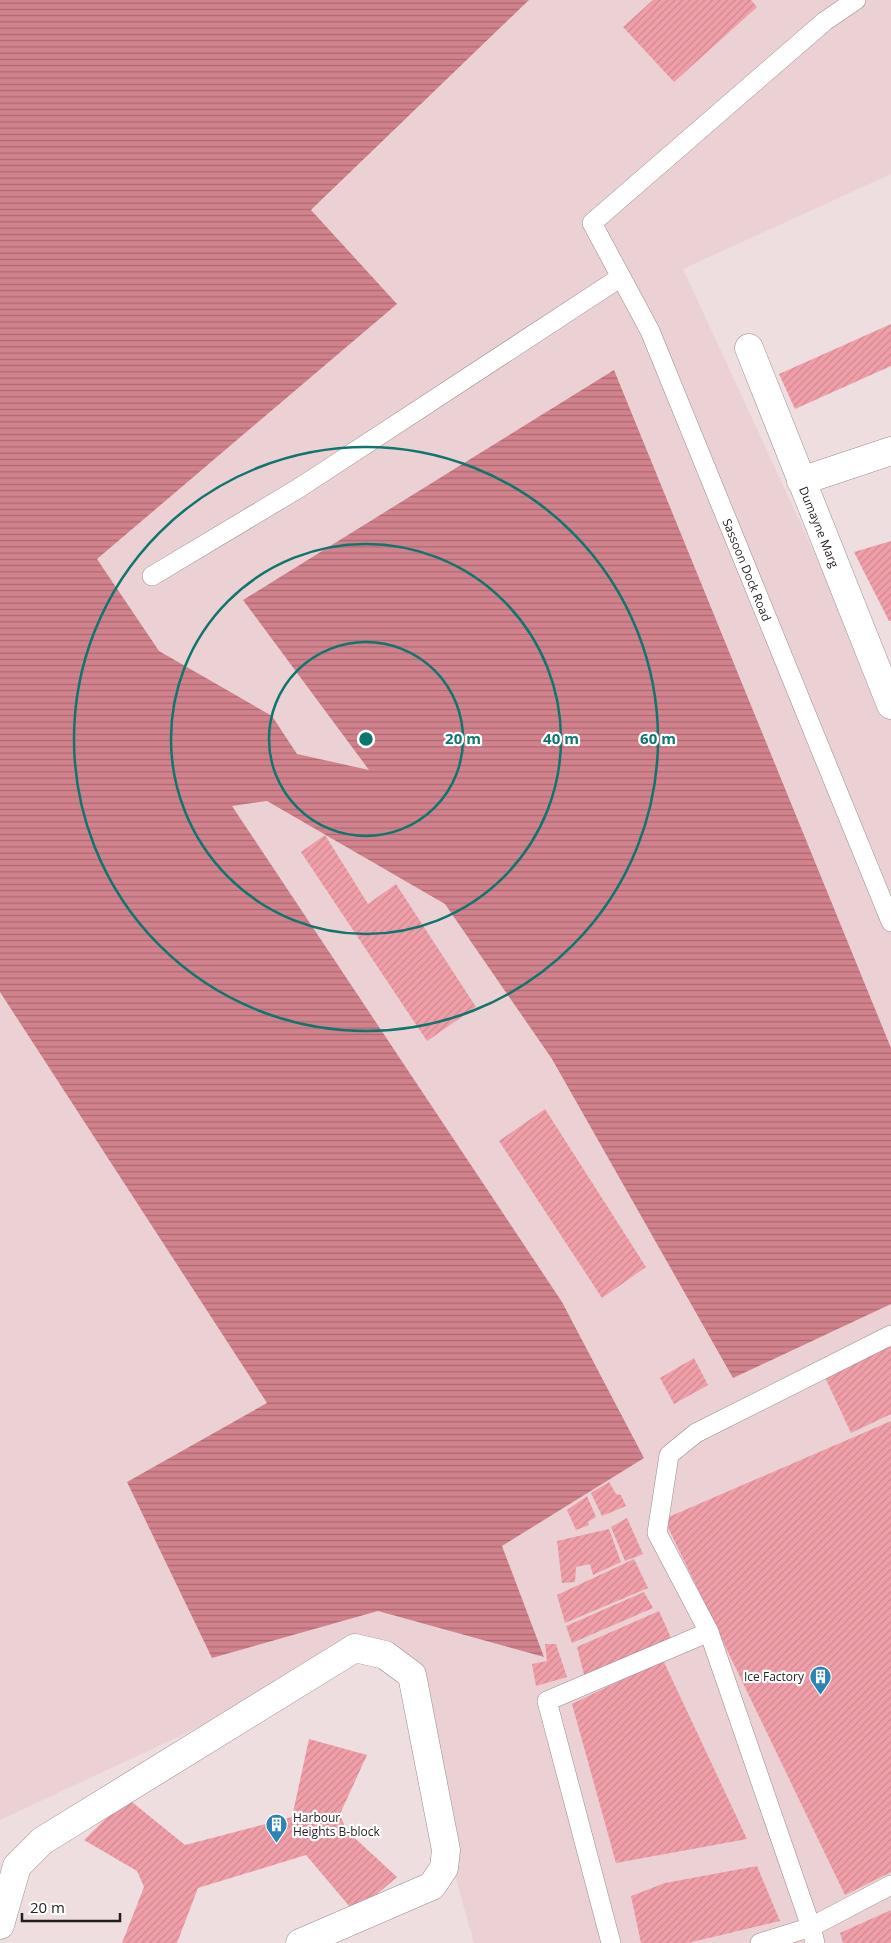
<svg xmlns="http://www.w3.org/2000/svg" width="891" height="1943" font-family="'Open Sans',sans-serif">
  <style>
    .built { fill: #ebd1d3 }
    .water { fill: url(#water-rules) }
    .building { fill: url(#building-hatch) }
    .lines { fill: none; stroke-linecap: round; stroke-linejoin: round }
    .lane-casing { stroke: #998a8b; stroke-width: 20 }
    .street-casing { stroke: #998a8b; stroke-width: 29 }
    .lane { stroke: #fff; stroke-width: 19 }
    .street { stroke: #fff; stroke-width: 28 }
    .ring { fill: none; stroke: #0f766e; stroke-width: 2.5 }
    .labels { text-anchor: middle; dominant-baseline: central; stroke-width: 4.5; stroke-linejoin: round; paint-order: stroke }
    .street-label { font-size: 12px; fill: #241e1e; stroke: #fff }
    .poi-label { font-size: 12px; fill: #241e1e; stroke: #fff; text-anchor: end }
    .centre { fill: #0f766e; stroke: #fff; stroke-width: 2.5 }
    .ring-label { font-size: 15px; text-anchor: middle; font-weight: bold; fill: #0f766e; stroke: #fff; stroke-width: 4.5; stroke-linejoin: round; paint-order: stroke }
  </style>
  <defs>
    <pattern id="water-rules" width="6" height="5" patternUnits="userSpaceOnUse" patternTransform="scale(1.25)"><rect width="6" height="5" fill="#d1828c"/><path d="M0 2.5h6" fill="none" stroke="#a96a72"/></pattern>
    <pattern id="building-hatch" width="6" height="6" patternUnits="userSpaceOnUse" patternTransform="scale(1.25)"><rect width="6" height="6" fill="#f09fa9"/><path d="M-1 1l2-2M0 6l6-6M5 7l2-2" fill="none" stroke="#ce8891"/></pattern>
  </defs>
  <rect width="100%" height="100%" fill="#efdedf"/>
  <!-- built -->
  <polygon class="built" points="529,0 891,0 891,174 683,269 891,719 891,1943 474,1943 388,1639 0,1820 0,586 396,305 311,211"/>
  <!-- water -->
  <polygon class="water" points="0,0 529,0 311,210 397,304 97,559 159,651 272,716 297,754 369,770 243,600 614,370 891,1048 891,1304 733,1378 552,1059 445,904 267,801 232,806 562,1302 644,1458 502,1546 544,1657 378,1611 212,1658 127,1482 267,1403 0,992"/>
  <!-- building -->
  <g class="building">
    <polygon points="653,0 751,0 757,7 674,82 623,27"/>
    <polygon points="891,324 891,366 795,409 779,374"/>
    <polygon points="891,541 891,621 889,621 854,552"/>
    <polygon points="325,835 368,904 396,884 476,1007 427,1041 301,852"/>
    <polygon points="545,1109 646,1267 602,1298 499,1141"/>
    <polygon points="891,1341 891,1414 851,1433 823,1373"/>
    <polygon points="694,1358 708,1385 674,1404 660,1378"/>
    <polygon points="891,1421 891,1872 845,1895 664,1519"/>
    <polygon points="609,1482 616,1494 621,1495 626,1506 602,1516 591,1493"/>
    <polygon points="587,1496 596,1517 588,1522 589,1525 576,1530 567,1510"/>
    <polygon points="627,1518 643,1554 625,1561 611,1527"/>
    <polygon points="609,1529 621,1562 593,1575 590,1564 576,1567 575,1582 562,1583 557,1541"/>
    <polygon points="634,1559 648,1588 565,1623 557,1595"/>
    <polygon points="644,1592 653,1608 572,1643 566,1626"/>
    <polygon points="659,1611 672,1640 584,1675 577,1647"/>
    <polygon points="545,1644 556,1644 567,1677 536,1686 532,1664 547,1661"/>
    <polygon points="663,1660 747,1839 616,1863 572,1704"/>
    <polygon points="309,1739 367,1755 340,1814 346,1830 397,1877 355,1913 306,1855 198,1888 177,1943 122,1943 144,1887 137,1871 84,1840 127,1798 185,1845 292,1817"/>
    <polygon points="757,1866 780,1921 688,1943 641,1943 631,1896 665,1883"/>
    <polygon points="891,1910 891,1943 843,1943 840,1933"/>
  </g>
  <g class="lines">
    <defs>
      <g id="lane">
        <polyline points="856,0 825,21 592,223 650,331 891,922"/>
        <polyline points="152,576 299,488 621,277"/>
        <polyline points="611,1943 547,1701 709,1632"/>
        <polyline points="760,1943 811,1927 891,1885"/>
        <polyline points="815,1943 811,1927 709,1632 657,1533 669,1455 696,1433 891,1335"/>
      </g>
      <g id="street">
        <polyline points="749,348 891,705"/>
        <polyline points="801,481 891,451"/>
        <polyline points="0,1925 17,1866 42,1841 355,1648 385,1655 412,1675 446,1850 444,1868 432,1886 300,1943"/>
      </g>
    </defs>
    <!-- lane casing -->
    <use href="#lane" class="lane-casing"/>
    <!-- street casing -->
    <use href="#street" class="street-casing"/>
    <!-- lane -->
    <use href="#lane" class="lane"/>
    <!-- street -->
    <use href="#street" class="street"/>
  </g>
  <!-- distance rings -->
  <g class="ring">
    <circle cx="366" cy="739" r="97"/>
    <circle cx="366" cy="739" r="195"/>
    <circle cx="366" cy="739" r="292"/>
  </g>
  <!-- icons -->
  <defs>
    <symbol id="building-pin" viewBox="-11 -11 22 30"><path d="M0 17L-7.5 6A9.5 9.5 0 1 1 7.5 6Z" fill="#2c84b2" stroke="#fff"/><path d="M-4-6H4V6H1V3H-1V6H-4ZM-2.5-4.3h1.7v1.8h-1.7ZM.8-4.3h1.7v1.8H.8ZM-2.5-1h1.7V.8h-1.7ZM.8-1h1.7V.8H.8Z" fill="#fff"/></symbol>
  </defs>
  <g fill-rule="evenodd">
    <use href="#building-pin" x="808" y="1664" width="25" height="34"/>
    <use href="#building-pin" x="264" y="1812" width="25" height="34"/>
  </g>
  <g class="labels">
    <!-- street labels -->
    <g class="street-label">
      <text transform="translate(819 527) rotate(68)">Dumayne Marg</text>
      <text transform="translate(747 570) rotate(68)">Sassoon Dock Road</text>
    </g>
    <!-- poi labels -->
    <g class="poi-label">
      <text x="804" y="1676">Ice Factory</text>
      <text x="293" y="1817" text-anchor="start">Harbour<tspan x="293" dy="14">Heights B-block</tspan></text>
    </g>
  </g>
  <circle cx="366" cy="739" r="8" class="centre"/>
  <g class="ring-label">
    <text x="463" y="744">20 m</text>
    <text x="561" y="744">40 m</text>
    <text x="658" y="744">60 m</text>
  </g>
  <!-- scale -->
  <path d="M22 1913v8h98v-8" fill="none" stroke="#241e1e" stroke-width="2.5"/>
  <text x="30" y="1913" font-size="15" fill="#241e1e" stroke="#ffffff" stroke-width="4" paint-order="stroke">20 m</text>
</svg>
